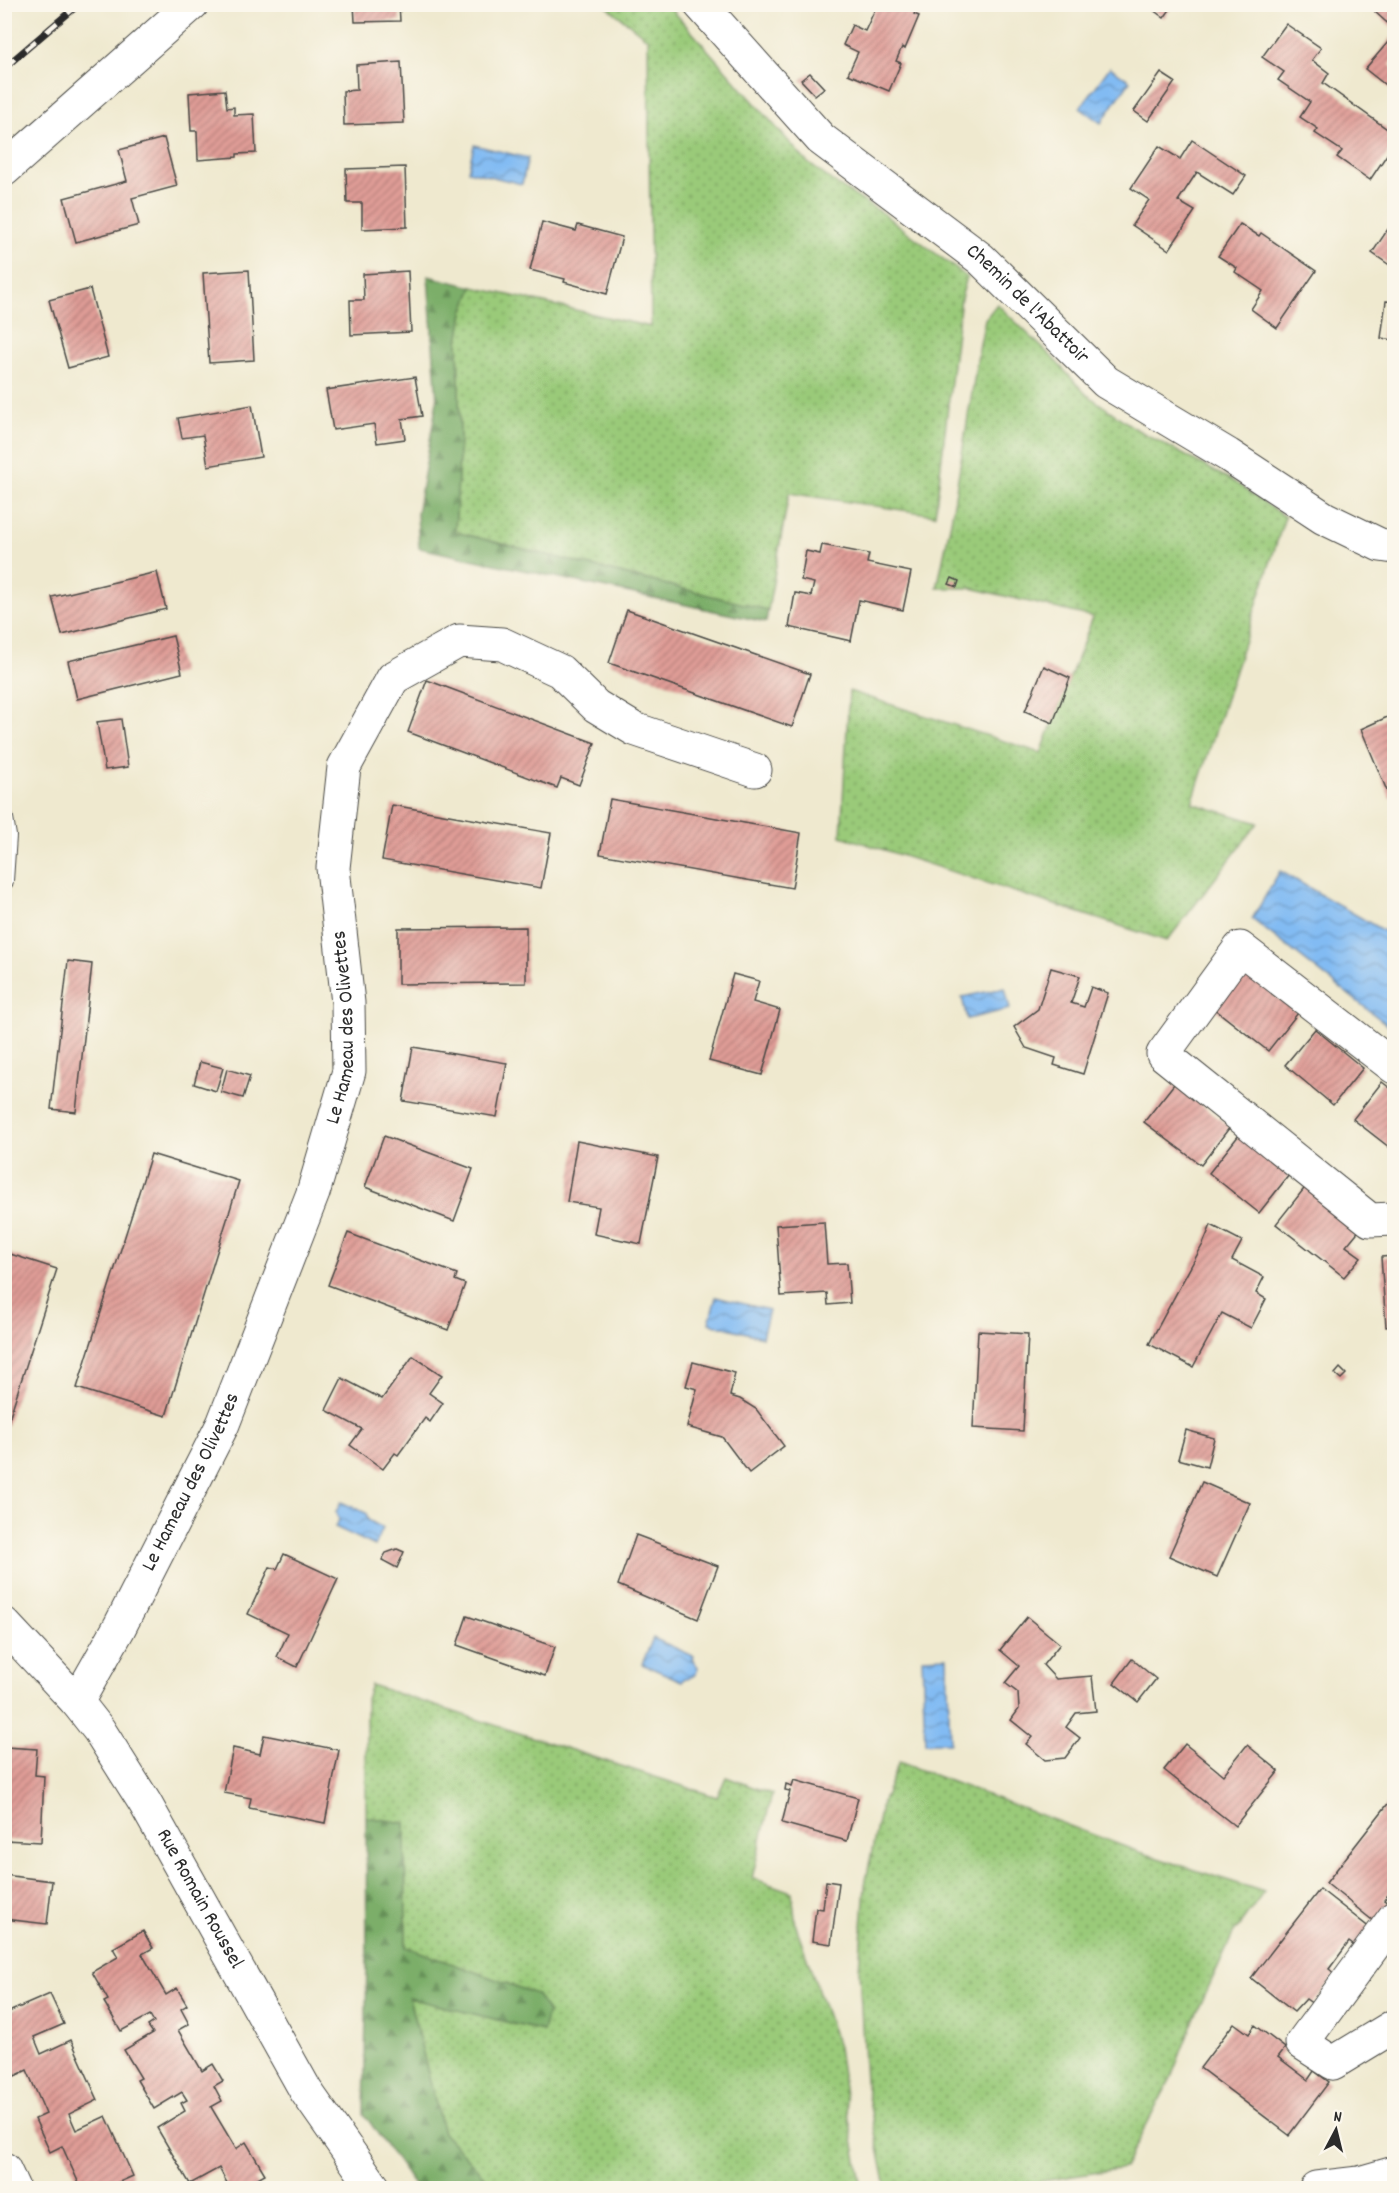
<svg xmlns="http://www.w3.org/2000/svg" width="1399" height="2193" font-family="Dekko,sans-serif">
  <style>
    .grass { fill: url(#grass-dots); stroke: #627a52; stroke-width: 1.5 }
    .forest { fill: url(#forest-firs); stroke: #536c4a; stroke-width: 1.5 }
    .water { fill: url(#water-waves); stroke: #56738f; stroke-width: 1.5 }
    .building { fill: url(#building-hatch) }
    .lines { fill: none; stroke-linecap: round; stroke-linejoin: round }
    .service-casing { stroke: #484844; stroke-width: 20 }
    .minor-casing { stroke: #484844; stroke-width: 35 }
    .tertiary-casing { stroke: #484844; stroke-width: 35 }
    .service { stroke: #fff; stroke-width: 18 }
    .minor { stroke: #fff; stroke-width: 33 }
    .tertiary { stroke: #fff; stroke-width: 33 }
    .rail-casing { stroke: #2b2b2b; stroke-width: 7 }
    .rail { stroke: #fbf7ec; stroke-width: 4.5; stroke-dasharray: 14; stroke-linecap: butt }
    .labels { text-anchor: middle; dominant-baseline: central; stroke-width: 5; stroke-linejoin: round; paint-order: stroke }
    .street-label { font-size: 21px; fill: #2b2b2b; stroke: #fbf7ec }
  </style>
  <defs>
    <pattern id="grass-dots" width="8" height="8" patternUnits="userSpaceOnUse" patternTransform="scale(1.5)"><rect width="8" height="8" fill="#9aca79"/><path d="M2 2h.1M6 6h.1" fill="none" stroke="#7ea463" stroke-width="1.8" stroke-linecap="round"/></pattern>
    <pattern id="forest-firs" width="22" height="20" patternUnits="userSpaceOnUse" patternTransform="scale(1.5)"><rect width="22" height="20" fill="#7bae69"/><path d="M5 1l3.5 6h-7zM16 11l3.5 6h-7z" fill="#658e57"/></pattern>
    <pattern id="water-waves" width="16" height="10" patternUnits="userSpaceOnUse" patternTransform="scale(1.5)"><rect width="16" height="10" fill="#82bbf3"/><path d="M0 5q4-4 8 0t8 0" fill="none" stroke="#6b98c5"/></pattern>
    <pattern id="building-hatch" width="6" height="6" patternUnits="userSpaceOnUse" patternTransform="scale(1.5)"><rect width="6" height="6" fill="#df9c96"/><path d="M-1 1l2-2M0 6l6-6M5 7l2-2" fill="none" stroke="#b57f7b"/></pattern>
  </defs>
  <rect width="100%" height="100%" fill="#fbf7ec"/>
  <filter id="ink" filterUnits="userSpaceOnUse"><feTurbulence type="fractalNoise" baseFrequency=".0167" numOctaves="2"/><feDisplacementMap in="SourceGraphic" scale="12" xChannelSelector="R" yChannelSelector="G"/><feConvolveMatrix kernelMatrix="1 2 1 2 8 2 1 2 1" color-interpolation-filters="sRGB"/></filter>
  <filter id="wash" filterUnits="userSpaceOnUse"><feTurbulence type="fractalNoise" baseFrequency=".008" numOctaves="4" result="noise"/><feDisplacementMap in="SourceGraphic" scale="24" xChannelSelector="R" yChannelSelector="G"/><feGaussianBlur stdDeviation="1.35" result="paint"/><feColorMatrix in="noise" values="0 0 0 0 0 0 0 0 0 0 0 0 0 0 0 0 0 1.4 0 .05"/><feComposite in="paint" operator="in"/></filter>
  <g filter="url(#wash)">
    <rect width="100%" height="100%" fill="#efe9cf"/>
    <!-- grass -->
    <g class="grass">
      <polygon points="605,5 668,5 807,162 839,186 881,212 967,277 961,298 935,515 789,493 768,610 455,532 460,437 458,342 463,312 473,287 651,327 648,39"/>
      <polygon points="997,304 1051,356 1086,394 1136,429 1231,480 1285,517 1192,803 1258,823 1167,941 841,836 849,691 1041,753 1093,617 971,588 937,588 951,521 979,349 985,319"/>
      <polygon points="371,1685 717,1797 726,1777 772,1794 752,1878 792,1892 796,1926 838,2047 846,2102 862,2188 495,2188 443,2133 409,1998 543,2031 548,2012 536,1994 406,1947 405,1824 366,1817 366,1699"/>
      <polygon points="899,1762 1139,1852 1264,1892 1233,1934 1193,2021 1171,2078 1124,2168 998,2188 886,2188 865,2081 859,1970 865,1885 881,1806"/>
    </g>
    <!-- forest -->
    <g class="forest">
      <polygon points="428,276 473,287 463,312 458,342 460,437 455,532 768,610 766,622 419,548 417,514 437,401"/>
      <polygon points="366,1817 405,1823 406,1947 536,1994 548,2012 543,2031 409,1998 443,2133 495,2188 416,2188 364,2114 367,1959"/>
    </g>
    <!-- water -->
    <g class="water">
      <polygon points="1110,67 1130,81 1101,123 1080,108"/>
      <polygon points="474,145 528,158 522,184 468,171"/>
      <polygon points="1280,871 1394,937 1394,1030 1252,919"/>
      <polygon points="1005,988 1010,1009 967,1019 962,997"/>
      <polygon points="716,1297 769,1310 762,1337 709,1323"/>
      <polygon points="341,1502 366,1513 368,1520 383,1528 375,1546 335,1527 339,1520 336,1512"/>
      <path d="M653,1638L693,1656L692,1659L698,1667C697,1676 692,1678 685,1678L682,1681L642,1664Z"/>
      <polygon points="947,1657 950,1743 925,1743 922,1658"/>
    </g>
    <g id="blocks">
      <!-- building -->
      <g class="building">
        <polygon points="354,4 399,4 400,21 355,22"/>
        <polygon points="1145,4 1174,4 1164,18"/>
        <polygon points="1382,4 1394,4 1394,29 1375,12"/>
        <polygon points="877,5 919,5 914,14 919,16 905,49 902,47 896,61 901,63 889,91 848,74 858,52 843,45 852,25 865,31"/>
        <polygon points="1286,24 1321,48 1312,60 1329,73 1323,83 1394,134 1394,144 1370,180 1337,157 1342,151 1315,133 1318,129 1300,117 1310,102 1278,80 1284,72 1262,57"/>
        <polygon points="1394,35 1394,60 1390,65 1394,69 1394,89 1393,91 1365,69"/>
        <polygon points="401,62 404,123 344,125 343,91 357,90 356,65"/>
        <polygon points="810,73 824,88 815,95 801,80"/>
        <polygon points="1161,73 1175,82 1148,121 1134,111"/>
        <polygon points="225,90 227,108 234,107 234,115 254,114 256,153 237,154 237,157 198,160 197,131 191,131 189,93"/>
        <polygon points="164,138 177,186 132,198 139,225 76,242 64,198 127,181 119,150"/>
        <polygon points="1192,140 1246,176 1233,195 1197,172 1178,201 1195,211 1169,250 1132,225 1149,200 1131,188 1159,146 1180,159"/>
        <polygon points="405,167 407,227 362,229 362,203 347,203 346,169"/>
        <polygon points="542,222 576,231 578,225 622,237 607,294 564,282 565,279 530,270"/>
        <polygon points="1240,224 1259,236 1261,233 1316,271 1277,328 1251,309 1263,291 1235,272 1237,268 1218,256"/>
        <polygon points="1388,229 1394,234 1394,260 1391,266 1372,253"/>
        <polygon points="249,270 254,360 209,363 203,273"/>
        <polygon points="408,271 411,332 351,335 350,300 364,300 363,274"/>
        <polygon points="90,289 108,357 68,368 49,300"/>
        <polygon points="1386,301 1394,302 1394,340 1381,338"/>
        <polygon points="415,377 422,416 402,419 405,439 377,443 374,424 333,430 326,390"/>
        <polygon points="252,405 261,457 208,466 203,435 182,438 178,418"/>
        <polygon points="822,545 869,554 867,563 911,572 903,610 859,600 851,641 789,627 795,593 811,596 814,583 801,580 806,551 820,554"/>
        <polygon points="157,572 166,609 62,635 52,597"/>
        <polygon points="952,578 959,581 957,587 949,584"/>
        <polygon points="627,610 810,674 792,727 609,663"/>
        <polygon points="173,636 182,673 77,699 68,661"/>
        <polygon points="1044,666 1070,678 1053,723 1025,711"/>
        <polygon points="427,680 595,743 579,785 561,778 557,788 408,732"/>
        <polygon points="1394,714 1394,796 1390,798 1361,729"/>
        <polygon points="121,719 128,767 105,770 97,722"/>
        <polygon points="610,799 801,833 792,888 600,854"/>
        <polygon points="392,805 551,833 541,888 382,860"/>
        <polygon points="526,927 526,983 398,984 398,928"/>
        <polygon points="68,961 92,964 76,1112 51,1109"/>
        <polygon points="1051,968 1080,976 1071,1003 1084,1007 1091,987 1108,993 1083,1074 1054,1065 1056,1058 1026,1048 1014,1027 1038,1009"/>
        <polygon points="1242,969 1298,1013 1268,1051 1212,1007"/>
        <polygon points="733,974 759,981 753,1002 780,1010 762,1075 709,1061"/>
        <polygon points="1315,1029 1363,1068 1333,1105 1285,1065"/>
        <polygon points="413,1047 507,1063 497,1117 403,1101"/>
        <polygon points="200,1062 223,1068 216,1091 194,1084"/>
        <polygon points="227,1069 250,1076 243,1098 221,1092"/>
        <polygon points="1382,1082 1394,1091 1394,1151 1353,1119"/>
        <polygon points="1174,1084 1230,1127 1201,1165 1144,1122"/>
        <polygon points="1239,1135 1289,1175 1259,1213 1209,1173"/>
        <polygon points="384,1136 473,1169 454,1221 365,1187"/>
        <polygon points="577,1141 658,1157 641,1244 594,1234 599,1207 567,1202"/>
        <polygon points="151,1154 239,1181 166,1416 77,1388"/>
        <polygon points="1307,1185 1361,1228 1346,1246 1361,1257 1344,1277 1276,1224"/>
        <polygon points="824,1222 827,1264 847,1263 850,1303 828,1305 827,1293 781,1296 776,1225"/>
        <polygon points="1211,1225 1242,1241 1232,1260 1264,1277 1256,1293 1266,1299 1251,1328 1222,1313 1193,1367 1149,1344 1203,1244"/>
        <polygon points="348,1233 457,1274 455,1280 465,1284 448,1330 328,1285"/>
        <polygon points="4,1252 57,1269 7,1425 4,1425"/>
        <polygon points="1394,1256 1394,1326 1386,1327 1381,1257"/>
        <polygon points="978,1331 1028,1334 1023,1431 973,1428"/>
        <polygon points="413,1356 442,1375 429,1393 443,1403 430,1422 425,1418 398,1455 395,1453 383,1469 350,1445 362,1429 326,1410 342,1378 382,1399"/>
        <polygon points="693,1362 735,1373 730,1396 740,1399 756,1409 784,1446 749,1473 722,1437 687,1427 697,1389 686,1386"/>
        <polygon points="1340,1368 1346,1374 1341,1379 1335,1374"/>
        <polygon points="1186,1430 1214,1438 1207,1467 1178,1459"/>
        <polygon points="1202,1482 1250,1503 1217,1577 1169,1556"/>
        <polygon points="636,1535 718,1566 698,1619 618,1585"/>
        <polygon points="397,1549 404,1552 397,1568 382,1560 386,1553"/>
        <polygon points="284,1554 338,1579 297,1667 277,1657 288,1633 248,1614 270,1567 277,1569"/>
        <polygon points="467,1616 555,1647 545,1676 457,1645"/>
        <polygon points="1027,1617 1060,1644 1043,1665 1056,1679 1092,1676 1096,1711 1076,1713 1066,1727 1080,1738 1065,1758 1045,1760 1026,1744 1032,1737 1011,1720 1019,1709 1018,1693 1005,1683 1019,1666 1000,1650"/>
        <polygon points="1132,1659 1156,1679 1138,1702 1114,1683"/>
        <polygon points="264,1735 339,1750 325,1823 249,1808 251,1798 224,1793 233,1748 260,1754"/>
        <polygon points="1185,1744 1223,1775 1247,1745 1279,1771 1235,1826 1164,1770"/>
        <polygon points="5,1747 37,1749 35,1775 44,1776 41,1842 5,1840"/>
        <polygon points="794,1780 858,1798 847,1841 782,1823 790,1791 785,1790 786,1784 792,1786"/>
        <polygon points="1394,1796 1394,1887 1384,1900 1392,1906 1377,1924 1326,1883"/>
        <polygon points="4,1875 52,1881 47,1924 4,1919"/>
        <polygon points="826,1881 839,1883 831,1944 812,1941 816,1908 823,1909"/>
        <polygon points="1320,1889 1371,1929 1357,1948 1349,1942 1329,1969 1336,1975 1313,2004 1306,1999 1294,2012 1251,1978"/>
        <polygon points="143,1931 153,1948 142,1954 166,1995 177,1988 187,2005 181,2009 189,2024 178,2030 202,2071 213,2064 223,2081 214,2086 222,2101 211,2107 236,2149 246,2142 265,2174 254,2180 259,2188 218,2188 227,2183 219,2168 190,2184 157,2128 185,2111 181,2103 187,2100 182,2092 154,2109 137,2080 141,2078 124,2050 153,2033 148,2026 154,2022 150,2015 121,2031 104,2002 108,2000 92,1972 118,1957 113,1948"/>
        <polygon points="50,1994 64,2024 34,2037 41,2054 71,2040 98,2100 69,2114 76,2130 106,2116 133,2176 106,2188 81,2188 62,2146 50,2152 35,2119 46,2114 27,2070 15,2076 4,2052 4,2040 11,2037 4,2022 4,2014"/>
        <polygon points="1234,2023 1249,2034 1255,2025 1285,2048 1278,2057 1308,2080 1314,2071 1329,2082 1289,2135 1200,2068"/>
      </g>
    </g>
  </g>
  <g filter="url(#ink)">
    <use href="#blocks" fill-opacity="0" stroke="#484844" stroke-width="1.5"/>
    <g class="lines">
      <defs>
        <polyline id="service" points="4,818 7,836 4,881"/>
        <g id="minor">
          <path id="s1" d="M700,4L821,139L981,259L1106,382L1228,455L1324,518L1380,545L1394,547"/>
          <polyline points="4,170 192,4"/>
          <polyline points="1394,1067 1240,948 1163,1054 1370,1220 1394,1219"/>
          <path id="s2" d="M4,1624L77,1702L99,1730L145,1803L306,2091L374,2188"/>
          <path id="s3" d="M77,1702L119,1628L223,1424L313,1193L349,1071L348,1003L333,868L344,767L393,678L459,641L502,644L560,671L596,706L634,729L755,770"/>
          <polyline points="1394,1918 1302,2043 1333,2063 1394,2026"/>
          <polyline points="4,2169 13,2188"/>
        </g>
        <polyline id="tertiary" points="1316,2188 1359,2183 1394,2173"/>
      </defs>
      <!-- service casing -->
      <use href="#service" class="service-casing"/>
      <!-- minor casing -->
      <use href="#minor" class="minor-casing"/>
      <!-- tertiary casing -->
      <use href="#tertiary" class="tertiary-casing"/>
      <!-- service -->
      <use href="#service" class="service"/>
      <!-- minor -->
      <use href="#minor" class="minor"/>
      <!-- tertiary -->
      <use href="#tertiary" class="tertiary"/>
      <defs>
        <polyline id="rail" points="4,68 79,4"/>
      </defs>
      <!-- rail casing -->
      <use href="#rail" class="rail-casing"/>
      <!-- rail -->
      <use href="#rail" class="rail"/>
    </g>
  </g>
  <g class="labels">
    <!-- street labels -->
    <g class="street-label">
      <text stroke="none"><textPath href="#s1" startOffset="446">Chemin de l'Abattoir</textPath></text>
      <text stroke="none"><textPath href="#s3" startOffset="732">Le Hameau des Olivettes</textPath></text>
      <text stroke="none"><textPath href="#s3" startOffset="248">Le Hameau des Olivettes</textPath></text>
      <text stroke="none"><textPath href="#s2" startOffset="339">Rue Romain Roussel</textPath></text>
    </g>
  </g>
  <!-- margin -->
  <rect width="1399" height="2193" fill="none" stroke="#fbf7ec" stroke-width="24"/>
  <!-- north arrow -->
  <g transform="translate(1336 2130) rotate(7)" stroke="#fbf7ec" stroke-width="4.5" paint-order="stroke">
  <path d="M0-4.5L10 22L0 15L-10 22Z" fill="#2b2b2b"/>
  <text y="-9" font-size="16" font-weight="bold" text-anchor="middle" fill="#2b2b2b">N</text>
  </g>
</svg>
